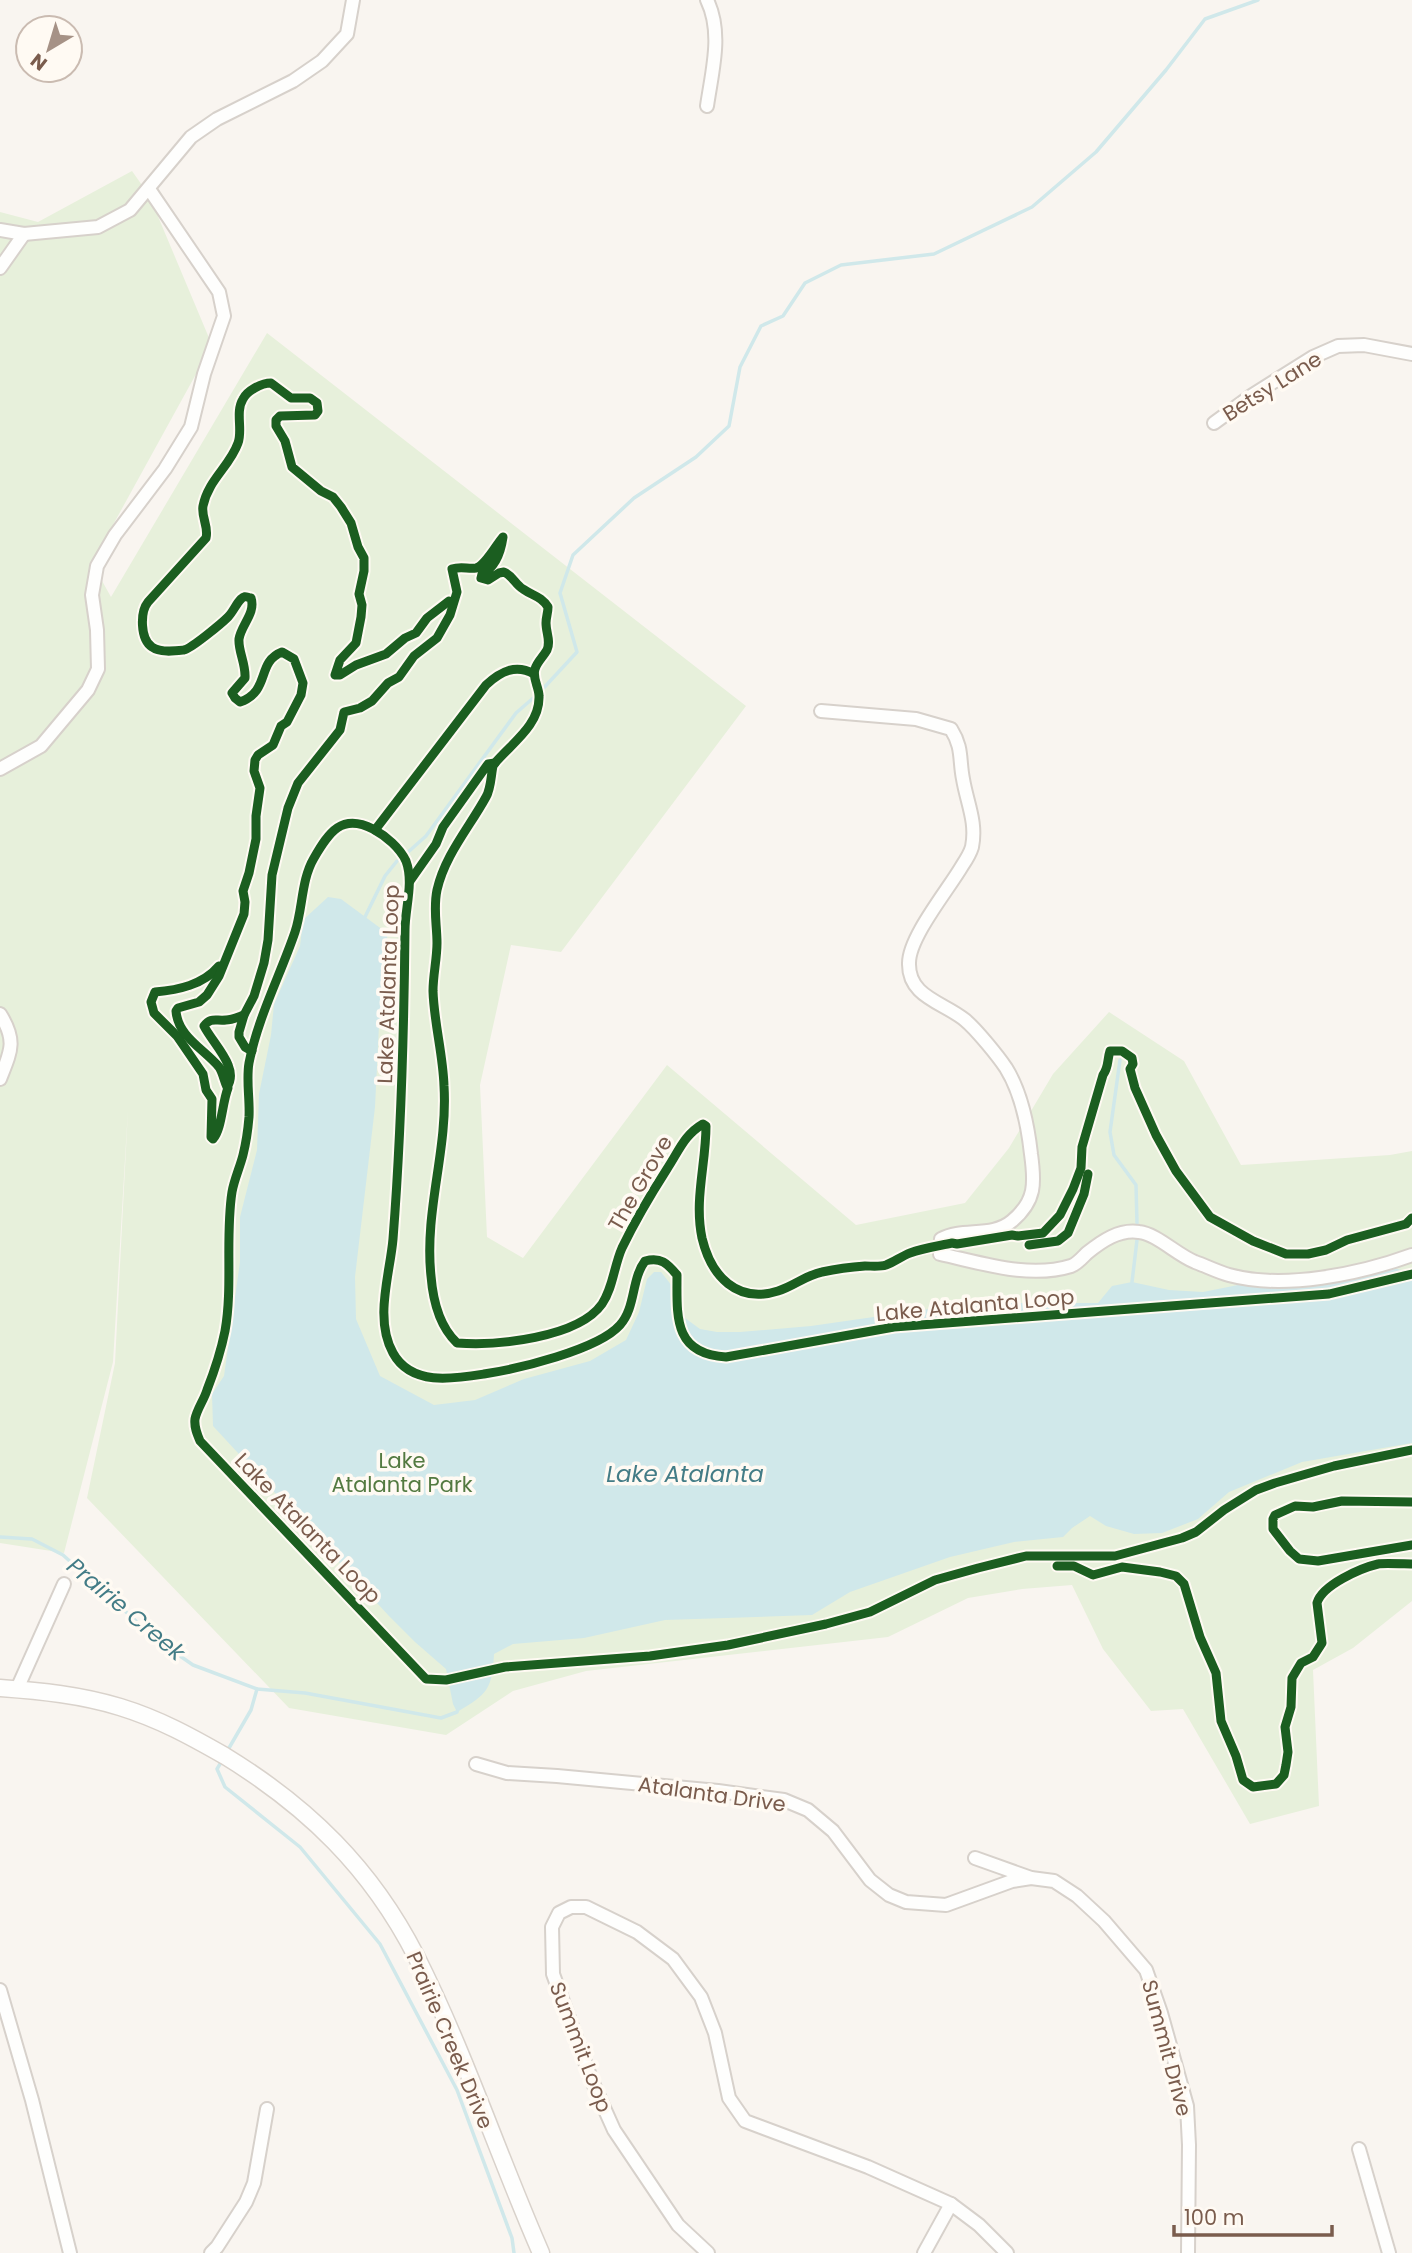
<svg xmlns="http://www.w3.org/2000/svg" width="1412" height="2253" font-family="Poppins,sans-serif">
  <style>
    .green { fill: #e7f0db }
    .water { fill: #d0e8ea }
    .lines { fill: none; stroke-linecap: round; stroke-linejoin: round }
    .stream { stroke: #d0e8ea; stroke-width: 3.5 }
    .minor-casing { stroke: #d7d1cb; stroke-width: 16 }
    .secondary-casing { stroke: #d9d2cb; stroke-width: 19 }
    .minor { stroke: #fefefd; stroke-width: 12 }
    .secondary { stroke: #fefefd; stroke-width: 16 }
    .cycleway-casing { stroke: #fffaf3; stroke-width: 13 }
    .cycleway { stroke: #1b5e20; stroke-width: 9 }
    .labels { text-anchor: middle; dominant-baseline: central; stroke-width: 7; stroke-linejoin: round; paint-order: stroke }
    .street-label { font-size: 21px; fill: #7a5c4d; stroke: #fffaf3 }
    .park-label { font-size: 21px; fill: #537a41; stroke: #fffaf3 }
    .water-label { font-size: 23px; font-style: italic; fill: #437c86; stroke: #fffaf3 }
  </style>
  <rect width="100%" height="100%" fill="#f9f5f0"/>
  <!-- green -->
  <polygon class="green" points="132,171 149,195 212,345 92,563 111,597 267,333 746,706 561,952 511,945 480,1085 487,1237 523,1258 667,1065 856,1225 965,1203 1009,1148 1053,1074 1109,1012 1184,1061 1241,1165 1390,1155 1412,1151 1412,1601 1353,1648 1313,1670 1319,1806 1250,1824 1183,1709 1151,1711 1103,1649 1072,1585 1022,1589 968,1598 888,1637 586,1671 513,1691 446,1735 289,1708 87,1498 115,1363 128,1109 113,1362 64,1553 0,1543 0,212 38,222"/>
  <!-- water -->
  <path class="water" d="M328,897L341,899L387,933L388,967L379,1025L375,1107L355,1277L356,1319L380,1376L434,1405L475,1400L524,1379L590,1361L626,1340L639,1312L647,1279L654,1272H661L680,1296L685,1318L700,1329L717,1332H740L811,1326L971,1303H1098L1112,1286L1132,1282L1169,1290L1203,1292L1263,1280L1314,1286L1394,1268L1412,1273V1443L1302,1462L1229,1492L1198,1519L1162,1533L1134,1534L1106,1526L1090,1516L1072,1528L1063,1537L1014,1542L950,1557L850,1592L812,1615L665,1620L584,1638L513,1644L494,1654C492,1689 488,1694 457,1712L453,1704L446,1669L415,1642L389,1616L213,1426L212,1394L224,1376L240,1262V1217L257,1150L259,1094L271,1035L274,1004L300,946L303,920Z"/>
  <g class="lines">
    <!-- stream -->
    <g class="stream">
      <polyline points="407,853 426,836 516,713 539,693 577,652 560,593 573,555 634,498 696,457 729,426 740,367 761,326 783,316 805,283 841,265 934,254 1032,207 1096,152 1166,70 1205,19 1258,0"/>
      <polyline points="364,919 385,876 397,861"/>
      <polyline points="1120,1060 1110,1132 1114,1155 1136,1185 1137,1223"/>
      <polyline points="1132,1282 1137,1240"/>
      <polyline points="0,1537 32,1539 63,1555 157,1640 193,1665 257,1689 305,1693 441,1718 457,1712 458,1709"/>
      <polyline points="229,1748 251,1710 257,1689"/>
      <polyline points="220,1764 217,1769 225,1787 300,1847 380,1944 457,2090 512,2238 514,2253"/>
    </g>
    <defs>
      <g id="minor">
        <path d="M707,106C712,71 723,33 707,0"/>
        <polyline points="0,230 24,234 98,227 130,210 191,137 217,119 293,81 322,61 347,34 353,0"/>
        <polyline points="0,268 24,234"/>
        <polyline points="1214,423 1251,396 1313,357 1338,346 1364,345 1412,354"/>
        <path d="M821,711L916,719L951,729C963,748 959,759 963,779C967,803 977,822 972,847C970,854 966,860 962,866C948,890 909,937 909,963C908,997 943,1002 965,1020C976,1029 998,1056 1006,1068C1021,1092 1028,1127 1031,1154C1035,1183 1036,1201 1012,1221C992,1238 963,1227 941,1239L940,1254C982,1263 1029,1279 1071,1266C1077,1264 1082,1258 1087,1253C1102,1241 1119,1229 1139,1232C1157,1234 1177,1255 1195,1262C1206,1266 1218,1272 1229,1275C1284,1290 1360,1274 1412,1255"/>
        <polyline points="0,769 41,746 88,690 98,669 97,630 92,595 97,566 115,535 165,469 191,427 204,374 224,316 219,292 149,189"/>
        <path d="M0,1014C17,1041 11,1051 0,1079"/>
        <polyline points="17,1689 64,1584"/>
        <polyline points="476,1764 507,1773 557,1776 718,1791 784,1800 808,1810 833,1831 870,1880 889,1895 906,1902 946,1905 1012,1881 1031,1878"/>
        <polyline points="975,1858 1031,1878 1054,1881 1077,1896 1104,1921 1146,1970 1161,2013 1187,2106 1189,2145 1188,2253"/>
        <polyline points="0,1990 32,2100 70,2253"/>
        <polyline points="1359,2149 1389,2253"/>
        <polyline points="211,2253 217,2247 246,2202 254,2183 267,2109"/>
        <polyline points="708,2253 678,2225 614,2130 592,2081 553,1974 552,1927 559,1913 571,1907 586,1907 637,1932 673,1959 701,1997 715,2033 729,2098 745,2121 868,2167 951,2204 979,2225 1007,2253"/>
        <polyline points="924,2253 951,2204"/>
      </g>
      <path id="secondary" d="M0,1688C41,1691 81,1695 120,1707C159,1719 190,1736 225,1756C308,1807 371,1868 416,1956C464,2051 498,2155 541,2253"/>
    </defs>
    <!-- minor casing -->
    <use href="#minor" class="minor-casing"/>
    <!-- secondary casing -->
    <use href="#secondary" class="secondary-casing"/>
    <!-- minor -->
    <use href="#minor" class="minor"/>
    <!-- secondary -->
    <use href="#secondary" class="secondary"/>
    <defs>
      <g id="cycleway">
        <path d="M375,830L486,685C501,671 516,664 534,674"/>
        <path d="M410,881L436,844L443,827L488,764L495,763L493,766C491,775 491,789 486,797C469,828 445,855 437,890C433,909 437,925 437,943C437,959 433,975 433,991C434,1023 443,1054 444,1086C448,1150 424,1211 431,1276C433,1301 439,1326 457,1343C496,1346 578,1338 602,1304C613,1288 614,1266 622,1248C635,1221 651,1194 667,1169C679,1151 684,1135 703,1124L706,1126C706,1164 694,1200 702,1238C711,1276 737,1304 778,1291C794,1286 806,1275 822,1272C836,1269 851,1267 865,1266C872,1266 880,1267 886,1265C894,1262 902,1256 910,1253C923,1248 938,1246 952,1243L957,1244L1012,1235L1018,1236L1043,1233L1060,1215L1073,1189L1081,1168L1082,1147L1103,1075C1109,1067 1107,1060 1110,1051H1122L1132,1058L1133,1064L1130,1069L1135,1088L1156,1135L1176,1171L1210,1217L1253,1241L1286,1254H1308L1326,1250L1347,1240L1406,1224L1412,1218"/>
        <path d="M219,966C203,985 178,990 155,992L151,1002L154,1013L177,1036L203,1074L206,1090L212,1099L211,1137L213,1139C222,1129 222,1103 228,1088"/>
        <path d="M244,1015C238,1017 231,1020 226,1020C215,1021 211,1017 204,1026C213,1044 240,1068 227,1087C224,1081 223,1073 219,1067C204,1049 178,1037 176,1011L178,1008L199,1002L207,995L219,976L244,914L245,902L243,891L249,873L256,839V816L260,788L254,771L255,760L258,755L273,745L281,726L287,722L301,695L303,683L294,659L282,652C256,662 271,691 240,702L235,698L232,693L245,678C246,664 238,651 239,639C241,625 256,613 251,598C246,597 245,595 241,599C236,604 233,612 228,617C222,623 192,648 184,650C175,651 160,653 152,647C140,639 140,612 148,602L206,538C209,527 201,517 203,506C208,480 230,466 238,443C243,430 235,412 243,399C247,391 261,383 271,383L291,398H310L317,403L318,411L315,415L280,416L276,420V426L285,441L292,467L321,491L333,497L341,507L351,523L358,547L364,558V571L359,594L362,605L361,617L356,643L340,660L335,675H340L356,665L386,654L405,638L416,633L427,618L449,601L453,602"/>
        <path d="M252,1051L245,1047L239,1037V1032L244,1015L254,996L264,963L268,940L272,875L288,808L298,783L340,730L344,712L360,708L372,701L388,683L399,677L414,656L437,638L450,615L457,592L452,569C460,566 468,569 476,568C485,566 496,545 503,537C501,551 496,567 482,574L481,578L488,580L499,573L504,572C513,576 515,584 523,589C533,596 541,596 548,607C548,613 546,617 546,623C546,633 551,641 547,650C543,657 537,662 535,669C532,678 539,687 539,696C540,725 512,743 495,763"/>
        <polyline points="1029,1245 1058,1241 1068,1233 1084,1194 1088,1174"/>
        <path d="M1412,1274L1329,1294L894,1327L726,1357C673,1354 677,1316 677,1275C667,1263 661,1257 645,1261C631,1280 636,1307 620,1325C598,1350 517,1369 484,1374C453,1379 411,1386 393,1353C374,1319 390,1274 393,1239C401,1136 404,1033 405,930C405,908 414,883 406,861C400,848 386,836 373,829C342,813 329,832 314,858C301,880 303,908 295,932C280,976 258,1017 249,1063C246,1080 250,1099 249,1117C248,1129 246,1143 243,1155C240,1167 234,1180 232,1192C225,1236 233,1287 225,1331C221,1351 214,1372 207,1390C204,1400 197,1409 195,1419C194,1427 197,1434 200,1441L426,1679L446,1680L505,1667L650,1656L728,1645L826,1624L870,1612L935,1580L978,1568L1026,1556H1115L1182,1538L1196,1532L1224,1510L1256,1490L1275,1483L1334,1466L1412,1450"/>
        <polyline points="1412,1502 1342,1501 1313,1507 1295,1506 1275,1515 1273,1519 1273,1529 1290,1551 1299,1559 1318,1561 1412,1545"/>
        <path d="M1057,1566H1074L1093,1575L1122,1567L1160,1572L1176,1576L1184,1584L1200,1637L1216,1673L1221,1721L1236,1756L1243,1780L1253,1787L1276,1784L1284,1775L1286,1765L1288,1752L1285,1727L1291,1707L1292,1678L1301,1663L1313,1657L1322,1643L1317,1603C1322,1585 1361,1568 1378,1564C1383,1563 1406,1564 1412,1564"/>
      </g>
    </defs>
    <!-- cycleway casing -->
    <use href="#cycleway" class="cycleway-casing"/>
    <!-- cycleway -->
    <use href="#cycleway" class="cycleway"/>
  </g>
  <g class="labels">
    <!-- street labels -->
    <g class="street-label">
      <text transform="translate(1272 386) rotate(-32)">Betsy Lane</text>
      <text transform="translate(388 984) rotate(-88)">Lake Atalanta Loop</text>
      <text transform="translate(640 1183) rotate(-60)">The Grove</text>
      <text transform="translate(975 1305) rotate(-5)">Lake Atalanta Loop</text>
      <text transform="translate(308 1528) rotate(46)">Lake Atalanta Loop</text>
      <text transform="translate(712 1794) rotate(8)">Atalanta Drive</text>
      <text transform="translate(450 2040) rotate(67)">Prairie Creek Drive</text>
      <text transform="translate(581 2047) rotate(69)">Summit Loop</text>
      <text transform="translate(1167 2048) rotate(75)">Summit Drive</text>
    </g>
    <!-- park labels -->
    <g class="park-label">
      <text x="402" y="1460">Lake<tspan x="402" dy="24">Atalanta Park</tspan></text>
    </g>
    <!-- water labels -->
    <g class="water-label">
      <text x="685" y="1474">Lake Atalanta</text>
      <text transform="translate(126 1609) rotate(40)">Prairie Creek</text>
    </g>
  </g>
  <!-- north arrow -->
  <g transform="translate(49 49) rotate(218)"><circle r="33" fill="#fffaf3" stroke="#cabbb1" stroke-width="2"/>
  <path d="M0-5L12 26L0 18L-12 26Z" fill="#a69286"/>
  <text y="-10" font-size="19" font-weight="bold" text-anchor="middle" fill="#7a5c4d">N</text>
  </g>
  <!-- scale -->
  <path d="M1174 2225v10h158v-10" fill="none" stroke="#7a5c4d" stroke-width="3.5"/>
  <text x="1184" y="2225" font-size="21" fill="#7a5c4d" stroke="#fffaf3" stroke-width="5" paint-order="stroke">100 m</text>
</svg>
